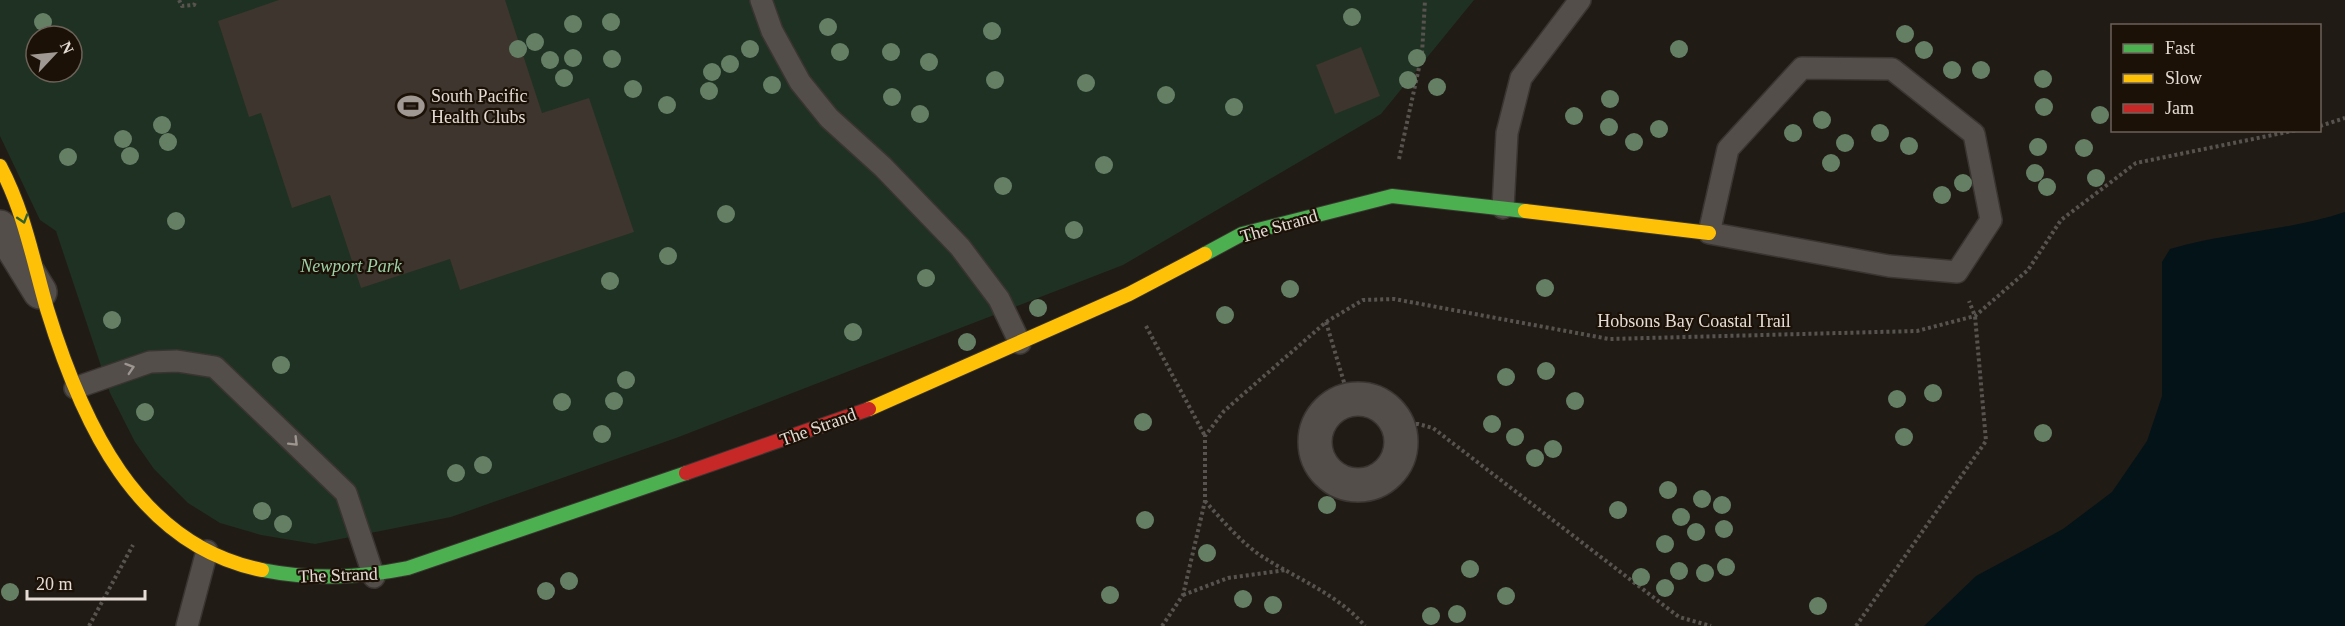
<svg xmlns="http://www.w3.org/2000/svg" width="2345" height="626" font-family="Georgia,serif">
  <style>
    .green { fill: #1f3122; fill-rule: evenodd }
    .water { fill: #041318 }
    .building { fill: #3d352e }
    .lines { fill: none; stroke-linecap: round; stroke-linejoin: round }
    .lane-casing { stroke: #3a3531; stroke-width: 24 }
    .street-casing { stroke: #3a3531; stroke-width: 36 }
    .fast-casing { stroke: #3a3531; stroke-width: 16 }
    .slow-casing { stroke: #3a3531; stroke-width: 16 }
    .jam-casing { stroke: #3a3531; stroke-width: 16 }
    .path { stroke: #57534f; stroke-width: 4; stroke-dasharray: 3 3; stroke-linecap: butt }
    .lane { stroke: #544e4a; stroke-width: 21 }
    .street { stroke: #544e4a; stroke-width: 33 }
    .fast { stroke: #4caf50; stroke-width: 14 }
    .slow { stroke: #ffc107; stroke-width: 14 }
    .jam { stroke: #c62828; stroke-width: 14 }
    .tree { fill: #657f65 }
    .oneway { stroke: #34602c }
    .oneway2 { stroke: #9c9590 }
    .labels { text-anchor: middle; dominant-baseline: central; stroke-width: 4.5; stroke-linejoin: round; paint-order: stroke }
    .poi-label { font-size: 18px; fill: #e5dcd5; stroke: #1c1107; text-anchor: start }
    .street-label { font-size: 18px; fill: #e5dcd5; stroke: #1c1107 }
    .park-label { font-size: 18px; font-style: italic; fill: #9cd0a7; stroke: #1c1107 }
  </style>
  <rect width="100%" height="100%" fill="#211b15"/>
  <!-- green -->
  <path class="green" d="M0,0H1474L1381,114L1123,265L676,438L451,517L315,544L261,535L220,523L188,503L154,469L135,442L110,393L56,231L40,220L0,136ZM36,36H72V72H36Z"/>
  <!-- water -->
  <path class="water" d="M2345,212V626H1924L1976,576L2063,529L2112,492L2147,441L2162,396V262L2170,249C2228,232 2288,231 2345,212Z"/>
  <!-- building -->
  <g class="building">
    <polygon points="279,0 505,0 542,113 589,98 634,232 460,290 450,259 361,288 330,195 292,208 261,113 249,117 218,21"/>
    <polygon points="1361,47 1380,96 1335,114 1316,65"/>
  </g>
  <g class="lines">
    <defs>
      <g id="lane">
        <polyline points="761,0 772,31 800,82 829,118 883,167 960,247 999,299 1020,343"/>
        <polygon points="1802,68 1892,69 1974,134 1991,220 1957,272 1889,266 1709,233 1728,149"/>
        <polyline points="1503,208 1507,133 1521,78 1580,0"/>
        <polyline points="75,388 150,362 177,361 215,367 346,493 374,577"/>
        <polyline points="187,626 207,551"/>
      </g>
      <g id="street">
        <polyline points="0,227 40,292"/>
        <circle cx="1358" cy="442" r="43"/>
      </g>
      <g id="fast">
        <polyline points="1205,254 1242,234 1392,196 1525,211"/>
        <path d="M262,570C313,580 358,578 408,568L686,473"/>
      </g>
      <g id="slow">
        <path d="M0,166C24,211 33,260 47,309C81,420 136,545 262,570"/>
        <polyline points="1525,211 1709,233"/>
        <polyline points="869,409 1129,294 1205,254"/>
      </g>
      <polyline id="jam" points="686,473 869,409"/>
    </defs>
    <!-- lane casing -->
    <use href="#lane" class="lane-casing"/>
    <!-- street casing -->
    <use href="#street" class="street-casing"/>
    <!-- fast casing -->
    <use href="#fast" class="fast-casing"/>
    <!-- slow casing -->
    <use href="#slow" class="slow-casing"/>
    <!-- jam casing -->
    <use href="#jam" class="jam-casing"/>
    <!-- path -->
    <g class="path">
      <polyline points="179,0 182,6 194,5 196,0"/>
      <polyline points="2320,126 2345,118"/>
      <polyline points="1399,159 1422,54 1425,0"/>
      <polyline points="1326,322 1349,399"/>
      <polyline points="1146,326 1205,436"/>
      <polyline points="1398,425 1418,424 1433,428 1679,617 1711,626"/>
      <path d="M1205,501C1223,521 1243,545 1266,559C1300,580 1338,595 1365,626"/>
      <polyline points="1183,595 1228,578 1286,570"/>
      <polyline points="89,626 133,545"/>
      <polyline points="1162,626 1183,595 1205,501 1205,436 1224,411 1326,322 1363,300 1394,299 1609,339 1917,331 1975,316 2028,270 2061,220 2136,163 2297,130"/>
      <polyline points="1856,626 1986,441 1975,316 1969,301"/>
    </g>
    <!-- lane -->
    <use href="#lane" class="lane"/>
    <!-- street -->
    <use href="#street" class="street"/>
    <!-- fast -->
    <use href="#fast" class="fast"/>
    <!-- slow -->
    <use href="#slow" class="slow"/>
    <!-- jam -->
    <use href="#jam" class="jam"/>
  </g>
  <!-- trees -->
  <g class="tree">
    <circle cx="1352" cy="17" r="9"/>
    <circle cx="43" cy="22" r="9"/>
    <circle cx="611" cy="22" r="9"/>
    <circle cx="573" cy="24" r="9"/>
    <circle cx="828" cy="27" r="9"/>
    <circle cx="992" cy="31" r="9"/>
    <circle cx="1905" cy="34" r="9"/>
    <circle cx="535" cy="42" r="9"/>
    <circle cx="518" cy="49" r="9"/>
    <circle cx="750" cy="49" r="9"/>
    <circle cx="1679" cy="49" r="9"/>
    <circle cx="1924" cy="50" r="9"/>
    <circle cx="840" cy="52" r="9"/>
    <circle cx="891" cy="52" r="9"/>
    <circle cx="573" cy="58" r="9"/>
    <circle cx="1417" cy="58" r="9"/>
    <circle cx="612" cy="59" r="9"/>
    <circle cx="550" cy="60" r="9"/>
    <circle cx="929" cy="62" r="9"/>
    <circle cx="730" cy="64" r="9"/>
    <circle cx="1952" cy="70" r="9"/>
    <circle cx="1981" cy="70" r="9"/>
    <circle cx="712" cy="72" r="9"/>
    <circle cx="564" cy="78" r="9"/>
    <circle cx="2043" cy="79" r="9"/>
    <circle cx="995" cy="80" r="9"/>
    <circle cx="1408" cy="80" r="9"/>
    <circle cx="1086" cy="83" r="9"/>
    <circle cx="772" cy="85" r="9"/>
    <circle cx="1437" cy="87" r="9"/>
    <circle cx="633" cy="89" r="9"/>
    <circle cx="709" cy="91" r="9"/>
    <circle cx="1166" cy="95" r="9"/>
    <circle cx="892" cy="97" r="9"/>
    <circle cx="1610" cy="99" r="9"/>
    <circle cx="667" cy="105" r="9"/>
    <circle cx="1234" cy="107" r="9"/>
    <circle cx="2044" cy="107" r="9"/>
    <circle cx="920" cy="114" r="9"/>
    <circle cx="2100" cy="115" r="9"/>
    <circle cx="1574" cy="116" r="9"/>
    <circle cx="1822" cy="120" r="9"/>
    <circle cx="162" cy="125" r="9"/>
    <circle cx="1609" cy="127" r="9"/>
    <circle cx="1659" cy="129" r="9"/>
    <circle cx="1793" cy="133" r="9"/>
    <circle cx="1880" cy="133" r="9"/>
    <circle cx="123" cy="139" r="9"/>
    <circle cx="168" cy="142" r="9"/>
    <circle cx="1634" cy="142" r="9"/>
    <circle cx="1845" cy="143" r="9"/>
    <circle cx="1909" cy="146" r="9"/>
    <circle cx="2038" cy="147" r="9"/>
    <circle cx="2084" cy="148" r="9"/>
    <circle cx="130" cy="156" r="9"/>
    <circle cx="68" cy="157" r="9"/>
    <circle cx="1831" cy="163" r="9"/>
    <circle cx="1104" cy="165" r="9"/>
    <circle cx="2035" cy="173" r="9"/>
    <circle cx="2096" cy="178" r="9"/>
    <circle cx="1963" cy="183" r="9"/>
    <circle cx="1003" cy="186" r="9"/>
    <circle cx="2047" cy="187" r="9"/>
    <circle cx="1942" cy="195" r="9"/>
    <circle cx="726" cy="214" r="9"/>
    <circle cx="176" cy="221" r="9"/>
    <circle cx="1074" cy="230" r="9"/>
    <circle cx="668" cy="256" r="9"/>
    <circle cx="926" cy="278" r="9"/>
    <circle cx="610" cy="281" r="9"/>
    <circle cx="1545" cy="288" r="9"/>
    <circle cx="1290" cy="289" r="9"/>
    <circle cx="1038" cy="308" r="9"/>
    <circle cx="1225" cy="315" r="9"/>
    <circle cx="112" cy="320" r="9"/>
    <circle cx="853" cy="332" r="9"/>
    <circle cx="967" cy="342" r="9"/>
    <circle cx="281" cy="365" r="9"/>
    <circle cx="1546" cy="371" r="9"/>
    <circle cx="1506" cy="377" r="9"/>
    <circle cx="626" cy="380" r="9"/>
    <circle cx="1933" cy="393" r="9"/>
    <circle cx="1897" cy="399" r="9"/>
    <circle cx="614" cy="401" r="9"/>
    <circle cx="1575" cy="401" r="9"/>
    <circle cx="562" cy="402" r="9"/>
    <circle cx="145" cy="412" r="9"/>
    <circle cx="1143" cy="422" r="9"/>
    <circle cx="1492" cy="424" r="9"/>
    <circle cx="2043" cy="433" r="9"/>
    <circle cx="602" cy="434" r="9"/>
    <circle cx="1515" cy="437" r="9"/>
    <circle cx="1904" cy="437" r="9"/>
    <circle cx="1553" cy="449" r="9"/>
    <circle cx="1535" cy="458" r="9"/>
    <circle cx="483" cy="465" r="9"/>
    <circle cx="456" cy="473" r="9"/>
    <circle cx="1668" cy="490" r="9"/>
    <circle cx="1702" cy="499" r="9"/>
    <circle cx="1327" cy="505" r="9"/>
    <circle cx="1722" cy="505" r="9"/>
    <circle cx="1618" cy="510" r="9"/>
    <circle cx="262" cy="511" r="9"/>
    <circle cx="1681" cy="517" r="9"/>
    <circle cx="1145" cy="520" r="9"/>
    <circle cx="283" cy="524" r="9"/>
    <circle cx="1724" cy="529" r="9"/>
    <circle cx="1696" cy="532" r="9"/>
    <circle cx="1665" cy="544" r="9"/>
    <circle cx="1207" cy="553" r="9"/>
    <circle cx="1726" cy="567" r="9"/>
    <circle cx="1470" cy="569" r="9"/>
    <circle cx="1679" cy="571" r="9"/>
    <circle cx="1705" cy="573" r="9"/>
    <circle cx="1641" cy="577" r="9"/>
    <circle cx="569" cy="581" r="9"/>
    <circle cx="1665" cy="588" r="9"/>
    <circle cx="546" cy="591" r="9"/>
    <circle cx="10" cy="592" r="9"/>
    <circle cx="1110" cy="595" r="9"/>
    <circle cx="1506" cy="596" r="9"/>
    <circle cx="1243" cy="599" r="9"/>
    <circle cx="1273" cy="605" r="9"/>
    <circle cx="1818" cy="606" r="9"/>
    <circle cx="1457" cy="614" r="9"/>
    <circle cx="1431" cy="616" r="9"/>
  </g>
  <!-- one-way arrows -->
  <defs><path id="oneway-chevron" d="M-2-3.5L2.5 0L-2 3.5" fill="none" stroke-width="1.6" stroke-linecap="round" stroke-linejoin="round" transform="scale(1.5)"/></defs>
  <use class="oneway" href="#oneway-chevron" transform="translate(23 219) rotate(73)"/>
  <g class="oneway2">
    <use href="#oneway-chevron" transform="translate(130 368) rotate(-18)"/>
    <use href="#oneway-chevron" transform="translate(294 442) rotate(45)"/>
  </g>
  <!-- icons -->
  <defs>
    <symbol id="stadium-bare" viewBox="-9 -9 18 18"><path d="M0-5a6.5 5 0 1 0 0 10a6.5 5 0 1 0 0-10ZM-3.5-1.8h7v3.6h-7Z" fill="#a09892" stroke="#1c1107" stroke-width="2.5" paint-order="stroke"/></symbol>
  </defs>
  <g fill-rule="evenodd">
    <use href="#stadium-bare" x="392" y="87" width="38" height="38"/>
  </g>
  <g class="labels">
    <!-- poi labels -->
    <g class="poi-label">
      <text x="431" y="96">South Pacific<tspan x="431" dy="21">Health Clubs</tspan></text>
    </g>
    <!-- street labels -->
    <g class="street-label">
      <text transform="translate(1279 226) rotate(-16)">The Strand</text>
      <text x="1694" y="321">Hobsons Bay Coastal Trail</text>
      <text transform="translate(818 427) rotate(-20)">The Strand</text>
      <text transform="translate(338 575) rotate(-2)">The Strand</text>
    </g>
    <!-- park labels -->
    <g class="park-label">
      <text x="351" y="266">Newport Park</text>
    </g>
  </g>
  <!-- legend -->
  <rect x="2111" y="24" width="210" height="108" fill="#1c1107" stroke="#6c6259" stroke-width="1.5"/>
  <rect x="2123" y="44" width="30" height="9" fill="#4caf50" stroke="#6c6259" stroke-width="1.5"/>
  <text x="2165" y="54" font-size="18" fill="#e5dcd5">Fast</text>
  <rect x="2123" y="74" width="30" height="9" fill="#ffc107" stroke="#6c6259" stroke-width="1.5"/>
  <text x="2165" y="84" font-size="18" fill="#e5dcd5">Slow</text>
  <rect x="2123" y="104" width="30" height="9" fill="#c62828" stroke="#6c6259" stroke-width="1.5"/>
  <text x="2165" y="114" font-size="18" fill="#e5dcd5">Jam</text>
  <!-- north arrow -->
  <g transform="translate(54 54) rotate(64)"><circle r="28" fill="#1c1107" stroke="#6c6259" stroke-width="1.5"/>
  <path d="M0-4.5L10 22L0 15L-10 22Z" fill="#a09892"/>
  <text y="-9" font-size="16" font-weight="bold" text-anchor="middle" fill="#e5dcd5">N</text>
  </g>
  <!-- scale -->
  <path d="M27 590v9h118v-9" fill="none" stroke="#e5dcd5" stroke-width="3"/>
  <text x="36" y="590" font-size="18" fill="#e5dcd5" stroke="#1c1107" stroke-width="4.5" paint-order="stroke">20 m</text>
</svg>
